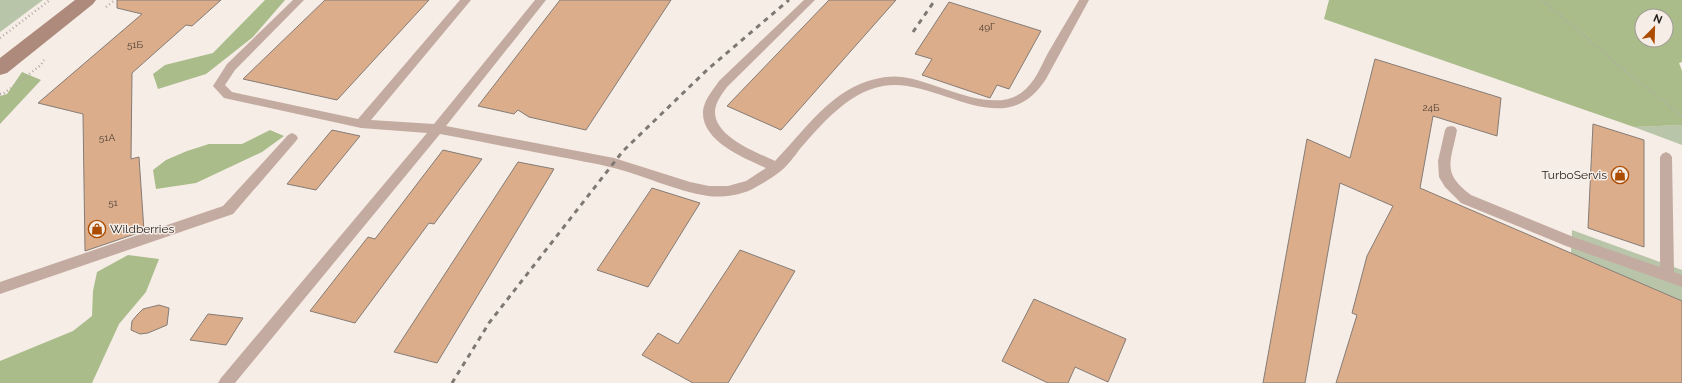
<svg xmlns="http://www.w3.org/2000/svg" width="1682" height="383" font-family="Raleway,sans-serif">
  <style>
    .green { fill: #b9c5a8 }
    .forest { fill: #a9bc8a; fill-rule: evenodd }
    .building { fill: #dbad8b; stroke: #857c76 }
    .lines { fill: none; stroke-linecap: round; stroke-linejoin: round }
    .path { stroke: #b2aba5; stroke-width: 2.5; stroke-dasharray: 1 3; stroke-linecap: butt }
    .lane { fill: #c4aba1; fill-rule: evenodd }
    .secondary { fill: #ad8a7b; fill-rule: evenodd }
    .rail { stroke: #7e7873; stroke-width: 3; stroke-dasharray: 5 5; stroke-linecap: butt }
    .labels { text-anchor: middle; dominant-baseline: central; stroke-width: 3; stroke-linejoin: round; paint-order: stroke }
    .number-label { font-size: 10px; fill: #504237 }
    .poi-label { font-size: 12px; fill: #211e1b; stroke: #f6ede6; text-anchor: end }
  </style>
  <rect width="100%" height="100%" fill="#f6ede6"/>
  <!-- green -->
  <g class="green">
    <polygon points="0,0 43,0 0,32"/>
    <polygon points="1682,125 1682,145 1634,127"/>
    <polygon points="1572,230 1682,270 1682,301 1571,253"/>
  </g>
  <!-- forest -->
  <g class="forest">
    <polygon points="265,0 285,0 253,37 206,74 158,89 153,74 165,65 213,53"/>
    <path d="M1329,0H1682V62L1679,63L1682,71V125L1634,127L1324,19ZM1642,16H1666V40H1642Z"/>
    <polygon points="22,72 41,80 0,124 0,96 7,94"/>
    <polygon points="270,130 284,136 262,152 196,183 156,189 153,170 166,160 187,151 209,144 242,144"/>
    <polygon points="128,255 159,259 146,292 119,324 92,383 0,383 0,361 73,331 92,316 93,291 97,272"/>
  </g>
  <!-- building -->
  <g class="building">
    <polygon points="117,0 221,0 192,26 186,25 132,73 131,159 139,157 144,231 85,251 83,114 38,103 142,14 117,8"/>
    <polygon points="325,0 429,0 337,100 243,79"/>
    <polygon points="560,0 671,0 586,130 529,117 518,110 514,114 478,106"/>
    <polygon points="829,0 896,0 781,130 727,106"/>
    <polygon points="949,2 1041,31 1009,89 997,85 990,98 922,75 932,59 915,54"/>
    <polygon points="1375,59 1501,98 1497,136 1433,116 1420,188 1682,301 1682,383 1336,383 1357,315 1352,313 1367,256 1393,206 1340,183 1305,383 1263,383 1307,139 1350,158"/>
    <polygon points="1593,124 1644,140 1644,247 1588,228"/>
    <polygon points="332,130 360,136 316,190 287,184"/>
    <polygon points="443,150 482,159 434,224 429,223 355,323 310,311 368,237 375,239"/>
    <polygon points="518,162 554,169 437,363 394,352"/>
    <polygon points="652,188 700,203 648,287 597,270"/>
    <polygon points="740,250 795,271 728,383 693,383 642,355 658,333 678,344"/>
    <polygon points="1034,299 1126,339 1108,382 1075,367 1068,383 1048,383 1002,361"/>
    <polygon points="159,305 169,308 167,325 148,333 140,334 131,330 132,321 137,315 143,309"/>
    <polygon points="208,314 243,318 226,345 190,340"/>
  </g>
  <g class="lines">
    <!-- path -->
    <g class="path">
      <polyline points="1542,0 1630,75 1682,116"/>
      <polyline points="106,7 115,0"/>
      <polyline points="0,38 50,0"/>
      <polyline points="0,94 3,94 41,65 44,60"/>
    </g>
    <!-- lane -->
    <g class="lane">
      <path d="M293,0H304L235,70L225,85L232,92L358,119L460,0H471L371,120L434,124L535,0H546L446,126L614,158L690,182L709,186H728L746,181L766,168C744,158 701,141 703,111C704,100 713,90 719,81L804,0H815L727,87C722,94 715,103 715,112C715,137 756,152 775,161C801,134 825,99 860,84C873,79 888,75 902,77C936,81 990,115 1021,93C1035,83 1041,66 1048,53C1058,35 1069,18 1079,0H1089L1046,79C1003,146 938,76 883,86C848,92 821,125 799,150C794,157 788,165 782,170C774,177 765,182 756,187C744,195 722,198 708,196C676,191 645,176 614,168C595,163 575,160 555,156C517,149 478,141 440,134L235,383H218L221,378L427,133L361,128L224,98L213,86L227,64Z"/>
      <path d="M1451,126L1455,127L1457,130C1451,162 1441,173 1471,195L1576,238L1660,267V157L1662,154L1666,152L1670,154L1672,157L1674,272L1682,275V287L1566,246L1461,203L1445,187L1439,177L1438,161L1445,130L1447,127Z"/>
      <polygon points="292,133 296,135 298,138 296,141 233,214 0,294 0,282 223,206 288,135"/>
    </g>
    <!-- secondary -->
    <polygon class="secondary" points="75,0 96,0 93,4 7,73 0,75 0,58"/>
    <!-- rail -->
    <g class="rail">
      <polyline points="913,32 935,0"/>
      <polyline points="452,383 489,323 623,151 708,69 789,0"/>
    </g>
  </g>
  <!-- icons -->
  <defs>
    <symbol id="shop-ring" viewBox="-11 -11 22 22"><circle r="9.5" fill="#f6ede6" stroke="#ac4c01" stroke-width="1.5"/><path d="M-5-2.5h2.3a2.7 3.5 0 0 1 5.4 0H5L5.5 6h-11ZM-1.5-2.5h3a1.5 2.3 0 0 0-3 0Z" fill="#ac4c01"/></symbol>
  </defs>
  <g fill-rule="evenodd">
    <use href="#shop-ring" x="1610" y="165" width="20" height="20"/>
    <use href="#shop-ring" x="87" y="219" width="20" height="20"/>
  </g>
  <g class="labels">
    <!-- number labels -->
    <g class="number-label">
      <text x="987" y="26">49Г</text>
      <text x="135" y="44">51Б</text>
      <text x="1431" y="107">24Б</text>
      <text x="107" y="137">51А</text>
      <text x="113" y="202">51</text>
    </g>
    <!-- poi labels -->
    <g class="poi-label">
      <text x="1607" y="175">TurboServis</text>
      <text x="110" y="229" text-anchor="start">Wildberries</text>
    </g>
  </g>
  <!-- north arrow -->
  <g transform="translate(1654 28) rotate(23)"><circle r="19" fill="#f6ede6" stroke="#a19a95"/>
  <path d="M0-3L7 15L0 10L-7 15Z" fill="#ac4c01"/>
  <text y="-6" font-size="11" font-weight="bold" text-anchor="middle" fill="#211e1b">N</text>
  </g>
</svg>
